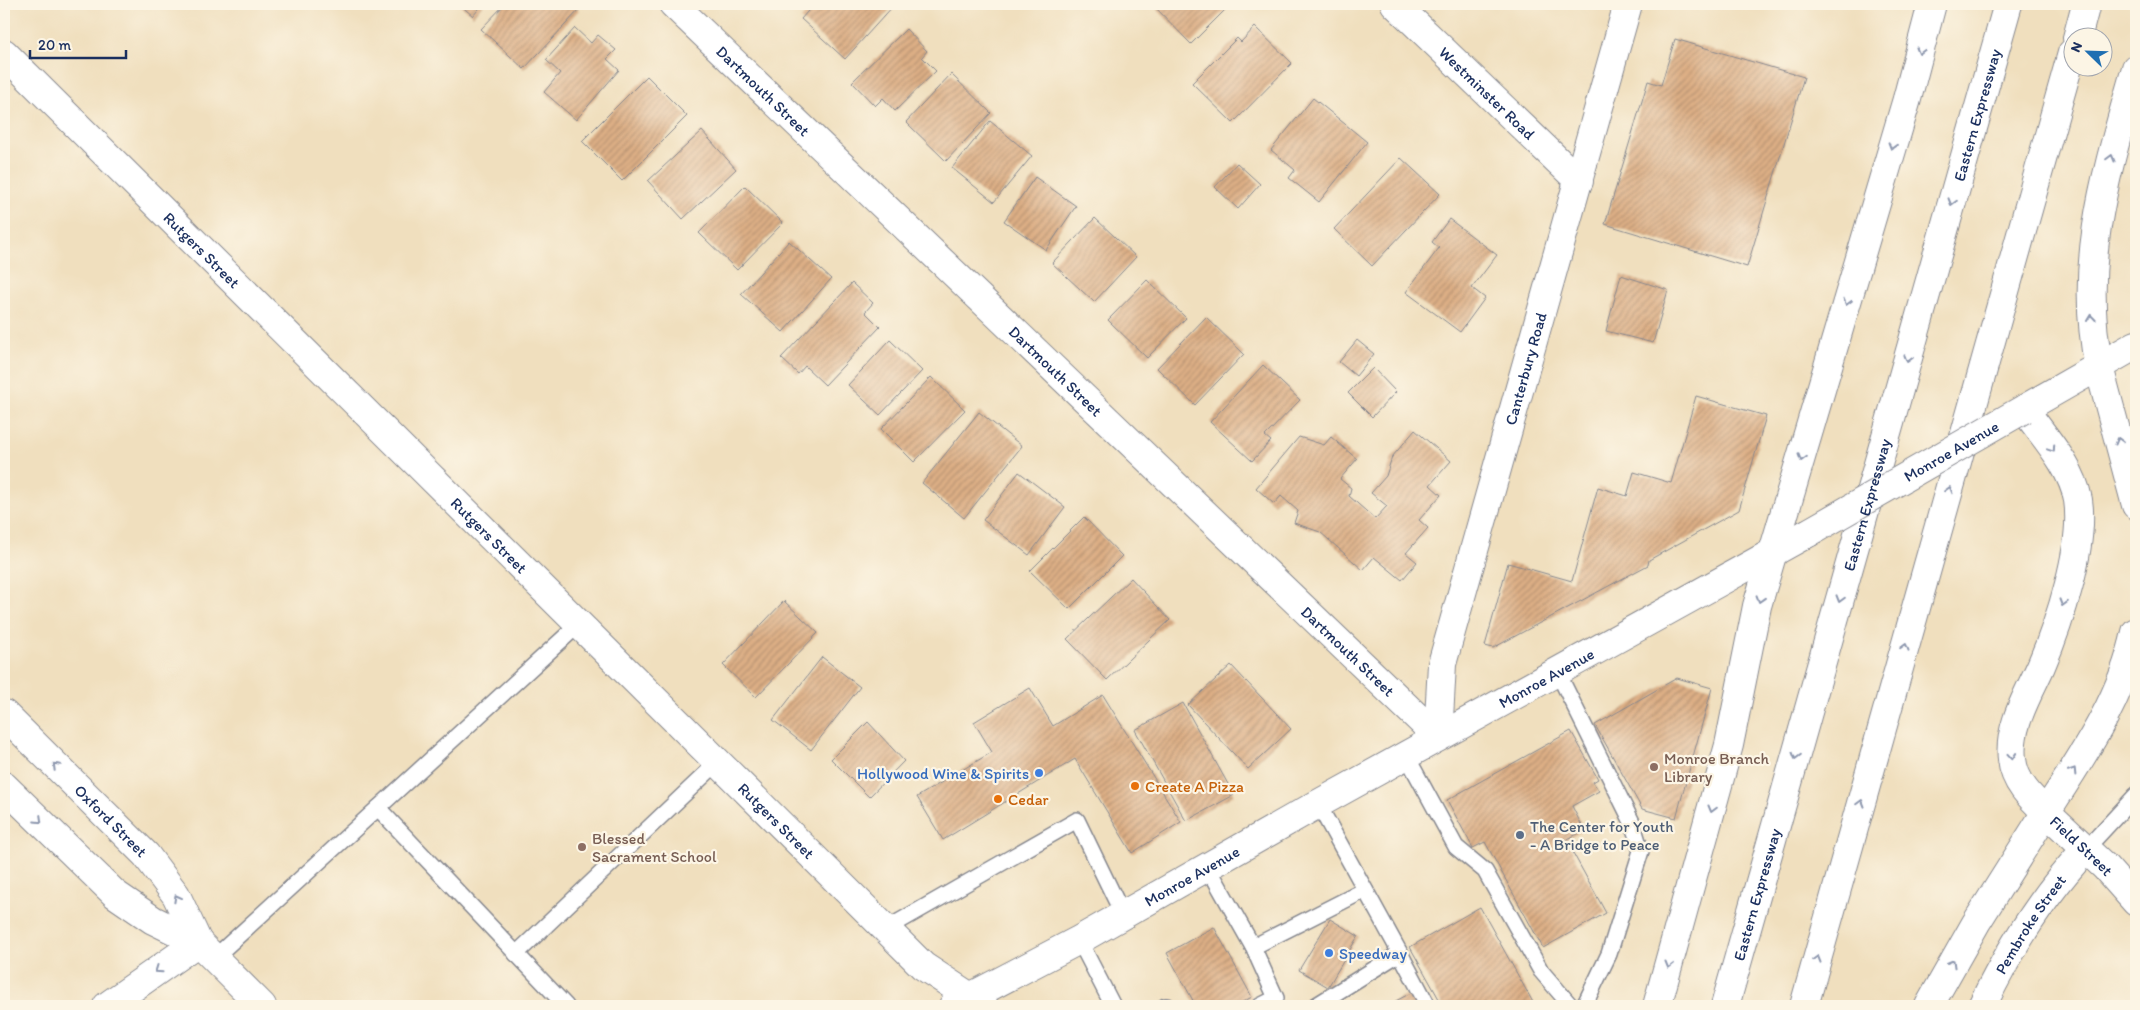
<svg xmlns="http://www.w3.org/2000/svg" width="2140" height="1010" font-family="Itim,sans-serif">
  <style>
    .building { fill: url(#building-hatch) }
    .lines { fill: none; stroke-linecap: round; stroke-linejoin: round }
    .lane-casing { stroke: #86878e; stroke-width: 18 }
    .street-casing { stroke: #86878e; stroke-width: 30 }
    .secondary-casing { stroke: #86878e; stroke-width: 30 }
    .primary-casing { stroke: #86878e; stroke-width: 30 }
    .highway-casing { stroke: #86878e; stroke-width: 30 }
    .lane { stroke: #fff; stroke-width: 15 }
    .street { stroke: #fff; stroke-width: 28 }
    .secondary { stroke: #fff; stroke-width: 28 }
    .primary { stroke: #fff; stroke-width: 28 }
    .highway { stroke: #fff; stroke-width: 28 }
    .primary-bridge-casing { stroke: #86878e; stroke-width: 30; stroke-linecap: butt }
    .primary-bridge { stroke: #fff; stroke-width: 28 }
    .oneway { stroke: #8d97ae }
    .education-dot { fill: #8d6e63; stroke: #fcf5e5; stroke-width: 2 }
    .shop-dot { fill: #3f7fe0; stroke: #fcf5e5; stroke-width: 2 }
    .food-dot { fill: #e8710a; stroke: #fcf5e5; stroke-width: 2 }
    .service-dot { fill: #5c6f8a; stroke: #fcf5e5; stroke-width: 2 }
    .labels { text-anchor: middle; dominant-baseline: central; stroke-width: 4.5; stroke-linejoin: round; paint-order: stroke }
    .street-label { font-size: 16px; fill: #1b2f5e; stroke: #fcf5e5 }
    .education-label { font-size: 16px; fill: #785e54; stroke: #fcf5e5; text-anchor: start }
    .shop-label { font-size: 16px; fill: #366cbe; stroke: #fcf5e5; text-anchor: end }
    .food-label { font-size: 16px; fill: #c56008; stroke: #fcf5e5; text-anchor: start }
    .service-label { font-size: 16px; fill: #4e5e75; stroke: #fcf5e5; text-anchor: start }
  </style>
  <defs>
    <pattern id="building-hatch" width="6" height="6" patternUnits="userSpaceOnUse" patternTransform="scale(1.25)"><rect width="6" height="6" fill="#ddaf85"/><path d="M-1 1l2-2M0 6l6-6M5 7l2-2" fill="none" stroke="#b28f70"/></pattern>
  </defs>
  <rect width="100%" height="100%" fill="#fcf5e5"/>
  <filter id="ink" filterUnits="userSpaceOnUse"><feTurbulence type="fractalNoise" baseFrequency=".02" numOctaves="2"/><feDisplacementMap in="SourceGraphic" scale="10" xChannelSelector="R" yChannelSelector="G"/><feConvolveMatrix kernelMatrix="1 2 1 2 8 2 1 2 1" color-interpolation-filters="sRGB"/></filter>
  <filter id="wash" filterUnits="userSpaceOnUse"><feTurbulence type="fractalNoise" baseFrequency=".0096" numOctaves="4" result="noise"/><feDisplacementMap in="SourceGraphic" scale="20" xChannelSelector="R" yChannelSelector="G"/><feGaussianBlur stdDeviation="1.12" result="paint"/><feColorMatrix in="noise" values="0 0 0 0 0 0 0 0 0 0 0 0 0 0 0 0 0 1.4 0 .05"/><feComposite in="paint" operator="in"/></filter>
  <g filter="url(#wash)">
    <rect width="100%" height="100%" fill="#f0dfbe"/>
    <g id="blocks">
      <!-- building -->
      <g class="building">
        <polygon points="459,4 483,4 473,16"/>
        <polygon points="505,4 572,4 579,10 524,69 481,29"/>
        <polygon points="814,4 895,4 845,59 801,19"/>
        <polygon points="1152,4 1231,4 1191,44"/>
        <polygon points="1255,27 1292,63 1233,123 1192,83 1237,38 1241,42"/>
        <polygon points="575,28 591,43 598,35 616,50 607,59 619,70 576,120 544,92 560,73 546,60"/>
        <polygon points="906,29 927,51 922,57 936,71 895,111 883,98 875,106 852,82"/>
        <polygon points="1675,39 1804,77 1747,267 1605,224 1648,81 1661,85"/>
        <polygon points="951,74 991,113 946,161 906,122"/>
        <polygon points="647,76 687,116 622,181 582,141"/>
        <polygon points="1313,98 1367,142 1319,202 1289,178 1295,170 1271,150"/>
        <polygon points="990,121 1032,156 994,202 952,168"/>
        <polygon points="702,131 736,169 683,219 648,181"/>
        <polygon points="1401,158 1440,194 1372,266 1334,229"/>
        <polygon points="1237,163 1260,184 1238,209 1215,187"/>
        <polygon points="1035,177 1076,206 1046,250 1004,221"/>
        <polygon points="745,186 783,223 737,270 699,233"/>
        <polygon points="1095,218 1136,257 1094,302 1052,263"/>
        <polygon points="1449,219 1497,255 1472,288 1485,298 1460,332 1406,292 1439,248 1432,242"/>
        <polygon points="789,241 831,279 783,332 741,294"/>
        <polygon points="1621,275 1668,290 1653,343 1606,331"/>
        <polygon points="1147,280 1186,318 1147,358 1108,320"/>
        <polygon points="852,283 873,303 865,312 880,327 825,385 805,366 798,374 781,358"/>
        <polygon points="1206,317 1244,354 1195,405 1157,368"/>
        <polygon points="890,340 922,371 880,415 848,385"/>
        <polygon points="1357,340 1374,354 1356,376 1339,362"/>
        <polygon points="1263,365 1300,400 1265,436 1271,441 1252,461 1210,422"/>
        <polygon points="1373,368 1396,392 1372,417 1348,393"/>
        <polygon points="931,377 965,410 914,462 881,429"/>
        <polygon points="1696,396 1766,416 1739,510 1649,560 1648,565 1493,648 1485,646 1508,563 1572,581 1598,487 1627,496 1634,472 1671,483"/>
        <polygon points="979,412 1022,446 964,518 922,483"/>
        <polygon points="1415,430 1451,461 1430,485 1441,495 1419,520 1428,528 1406,553 1417,562 1402,580 1374,557 1363,570 1320,532 1294,523 1298,511 1281,496 1274,504 1256,488 1299,437 1324,445 1331,437 1357,459 1340,479 1351,488 1349,496 1375,519 1387,506 1371,493 1386,476 1392,457"/>
        <polygon points="1019,472 1065,507 1029,555 983,520"/>
        <polygon points="1084,517 1122,556 1069,609 1030,571"/>
        <polygon points="1131,578 1170,620 1107,680 1067,639"/>
        <polygon points="784,601 818,633 756,697 723,665"/>
        <polygon points="822,657 860,687 811,750 773,720"/>
        <polygon points="1231,665 1291,729 1248,769 1188,705"/>
        <polygon points="1677,678 1712,688 1676,818 1642,809 1595,725"/>
        <polygon points="1030,688 1053,726 1103,695 1181,822 1132,853 1075,759 943,840 917,797 992,752 974,722"/>
        <polygon points="1183,703 1234,795 1186,821 1135,730"/>
        <polygon points="868,722 904,761 869,797 831,759"/>
        <polygon points="1571,731 1598,779 1593,782 1599,791 1572,806 1584,830 1566,840 1606,913 1543,948 1485,842 1473,848 1447,800"/>
        <polygon points="1480,907 1535,1006 1443,1006 1410,947"/>
        <polygon points="1330,919 1358,936 1328,987 1299,970"/>
        <polygon points="1214,927 1252,997 1235,1006 1196,1006 1167,953"/>
        <polygon points="1413,992 1420,1006 1386,1006"/>
      </g>
    </g>
  </g>
  <g filter="url(#ink)">
    <use href="#blocks" fill-opacity="0" stroke="#86878e" stroke-width="1"/>
    <g class="lines">
      <defs>
        <g id="lane">
          <polyline points="1557,671 1632,822 1641,851 1609,954 1584,1006"/>
          <polyline points="1406,755 1456,847 1485,871 1541,971 1571,1006"/>
          <polyline points="378,808 566,1006"/>
          <polyline points="2086,849 2136,795"/>
          <polyline points="1208,867 1253,947 1365,890"/>
          <polyline points="886,929 1077,820 1123,915"/>
          <polyline points="1079,940 1113,1006"/>
          <polyline points="1253,947 1276,998 1260,1006"/>
          <polyline points="1400,953 1428,1006"/>
          <polyline points="516,954 717,763"/>
          <polyline points="214,958 578,625"/>
          <polyline points="1165,1006 1167,1006"/>
          <polyline points="1315,1006 1400,953 1318,804"/>
        </g>
        <g id="street">
          <path id="s1" d="M673,4L1438,737"/>
          <path id="s2" d="M1395,4L1579,181"/>
          <path id="s3" d="M4,53L923,966L984,1006"/>
          <path id="s4" d="M1438,737L1442,664L1628,4"/>
          <polyline points="107,1006 198,942"/>
          <path id="s5" d="M1982,1006C2009,950 2044,894 2086,849"/>
        </g>
        <g id="secondary">
          <path id="s6" d="M4,714L146,855L176,895L198,942"/>
          <polyline points="4,786 115,894 153,920 198,942 262,1006"/>
          <path id="s7" d="M2046,812L2105,867L2136,902"/>
        </g>
        <g id="primary">
          <path d="M2136,345L2024,409C2043,436 2072,466 2078,500C2085,546 2059,624 2041,666C2028,695 2008,727 2012,759C2014,782 2031,798 2046,812C2083,755 2122,699 2136,632"/>
          <polyline points="2099,367 2136,505"/>
          <path id="s8" d="M953,1006L1079,940L1318,804L1808,533"/>
        </g>
        <g id="highway">
          <polyline points="2077,38 2086,4"/>
          <path d="M2099,367C2077,261 2108,168 2136,68"/>
          <polyline points="1657,1006 1729,745 1757,606 1907,99 1932,4"/>
          <path id="s9" d="M1725,1006L2008,4"/>
          <polyline points="1804,1006 2072,53"/>
          <polyline points="1929,1006 1976,923 2046,812"/>
        </g>
      </defs>
      <!-- lane casing -->
      <use href="#lane" class="lane-casing"/>
      <!-- street casing -->
      <use href="#street" class="street-casing"/>
      <!-- secondary casing -->
      <use href="#secondary" class="secondary-casing"/>
      <!-- primary casing -->
      <use href="#primary" class="primary-casing"/>
      <!-- highway casing -->
      <use href="#highway" class="highway-casing"/>
      <!-- lane -->
      <use href="#lane" class="lane"/>
      <!-- street -->
      <use href="#street" class="street"/>
      <!-- secondary -->
      <use href="#secondary" class="secondary"/>
      <!-- primary -->
      <use href="#primary" class="primary"/>
      <!-- highway -->
      <use href="#highway" class="highway"/>
      <defs>
        <g id="primary-bridge">
          <path id="s10" d="M1808,533L2024,409"/>
        </g>
      </defs>
      <!-- primary-bridge casing -->
      <use href="#primary-bridge" class="primary-bridge-casing"/>
      <!-- primary-bridge -->
      <use href="#primary-bridge" class="primary-bridge"/>
    </g>
    <!-- one-way arrows -->
    <defs><path id="oneway-chevron" d="M-2-3.5L2.5 0L-2 3.5" fill="none" stroke-width="1.6" stroke-linecap="round" stroke-linejoin="round" transform="scale(1.25)"/></defs>
    <g class="oneway">
      <use href="#oneway-chevron" transform="translate(1920 51) rotate(105)"/>
      <use href="#oneway-chevron" transform="translate(1892 146) rotate(107)"/>
      <use href="#oneway-chevron" transform="translate(2111 158) rotate(-75)"/>
      <use href="#oneway-chevron" transform="translate(1952 202) rotate(106)"/>
      <use href="#oneway-chevron" transform="translate(1847 302) rotate(106)"/>
      <use href="#oneway-chevron" transform="translate(2091 318) rotate(-96)"/>
      <use href="#oneway-chevron" transform="translate(1908 359) rotate(106)"/>
      <use href="#oneway-chevron" transform="translate(2119 441) rotate(-105)"/>
      <use href="#oneway-chevron" transform="translate(2052 449) rotate(56)"/>
      <use href="#oneway-chevron" transform="translate(1802 458) rotate(106)"/>
      <use href="#oneway-chevron" transform="translate(1949 490) rotate(-74)"/>
      <use href="#oneway-chevron" transform="translate(1760 599) rotate(107)"/>
      <use href="#oneway-chevron" transform="translate(1840 599) rotate(106)"/>
      <use href="#oneway-chevron" transform="translate(2063 603) rotate(106)"/>
      <use href="#oneway-chevron" transform="translate(1905 647) rotate(-74)"/>
      <use href="#oneway-chevron" transform="translate(1796 756) rotate(106)"/>
      <use href="#oneway-chevron" transform="translate(2012 756) rotate(85)"/>
      <use href="#oneway-chevron" transform="translate(56 766) rotate(-135)"/>
      <use href="#oneway-chevron" transform="translate(2073 771) rotate(-58)"/>
      <use href="#oneway-chevron" transform="translate(1861 803) rotate(-74)"/>
      <use href="#oneway-chevron" transform="translate(1712 809) rotate(105)"/>
      <use href="#oneway-chevron" transform="translate(39 820) rotate(44)"/>
      <use href="#oneway-chevron" transform="translate(177 898) rotate(-119)"/>
      <use href="#oneway-chevron" transform="translate(1817 959) rotate(-74)"/>
      <use href="#oneway-chevron" transform="translate(1952 963) rotate(-60)"/>
      <use href="#oneway-chevron" transform="translate(1669 965) rotate(105)"/>
      <use href="#oneway-chevron" transform="translate(158 970) rotate(145)"/>
    </g>
  </g>
  <!-- markers -->
  <g class="education-dot">
    <circle cx="1654" cy="767" r="5"/>
    <circle cx="582" cy="847" r="5"/>
  </g>
  <g class="shop-dot">
    <circle cx="1039" cy="773" r="5"/>
    <circle cx="1329" cy="953" r="5"/>
  </g>
  <g class="food-dot">
    <circle cx="1135" cy="786" r="5"/>
    <circle cx="998" cy="799" r="5"/>
  </g>
  <circle class="service-dot" cx="1520" cy="835" r="5"/>
  <g class="labels">
    <!-- street labels -->
    <g class="street-label">
      <text stroke="none"><textPath href="#s1" startOffset="125">Dartmouth Street</textPath></text>
      <text stroke="none"><textPath href="#s2" startOffset="128">Westminster Road</textPath></text>
      <text stroke="none"><textPath href="#s9" startOffset="926">Eastern Expressway</textPath></text>
      <text stroke="none"><textPath href="#s3" startOffset="279">Rutgers Street</textPath></text>
      <text stroke="none"><textPath href="#s4" startOffset="380">Canterbury Road</textPath></text>
      <text stroke="none"><textPath href="#s1" startOffset="530">Dartmouth Street</textPath></text>
      <text stroke="none"><textPath href="#s10" startOffset="165">Monroe Avenue</textPath></text>
      <text stroke="none"><textPath href="#s9" startOffset="521">Eastern Expressway</textPath></text>
      <text stroke="none"><textPath href="#s3" startOffset="684">Rutgers Street</textPath></text>
      <text stroke="none"><textPath href="#s1" startOffset="935">Dartmouth Street</textPath></text>
      <text stroke="none"><textPath href="#s8" startOffset="678">Monroe Avenue</textPath></text>
      <text stroke="none"><textPath href="#s6" startOffset="151">Oxford Street</textPath></text>
      <text stroke="none"><textPath href="#s3" startOffset="1089">Rutgers Street</textPath></text>
      <text stroke="none"><textPath href="#s7" startOffset="49">Field Street</textPath></text>
      <text stroke="none"><textPath href="#s8" startOffset="272">Monroe Avenue</textPath></text>
      <text stroke="none"><textPath href="#s9" startOffset="116">Eastern Expressway</textPath></text>
      <text stroke="none"><textPath href="#s5" startOffset="95">Pembroke Street</textPath></text>
    </g>
    <!-- education labels -->
    <g class="education-label">
      <text x="1664" y="758">Monroe Branch<tspan x="1664" dy="18">Library</tspan></text>
      <text x="592" y="838">Blessed<tspan x="592" dy="18">Sacrament School</tspan></text>
    </g>
    <!-- shop labels -->
    <g class="shop-label">
      <text x="1029" y="773">Hollywood Wine &amp; Spirits</text>
      <text x="1339" y="953" text-anchor="start">Speedway</text>
    </g>
    <!-- food labels -->
    <g class="food-label">
      <text x="1145" y="786">Create A Pizza</text>
      <text x="1008" y="799">Cedar</text>
    </g>
    <!-- service labels -->
    <g class="service-label">
      <text x="1530" y="826">The Center for Youth<tspan x="1530" dy="18">- A Bridge to Peace</tspan></text>
    </g>
  </g>
  <!-- margin -->
  <rect width="2140" height="1010" fill="none" stroke="#fcf5e5" stroke-width="20"/>
  <!-- north arrow -->
  <g transform="translate(2088 52) rotate(293)"><circle r="24" fill="#fcf5e5" stroke="#a2a6af"/>
  <path d="M0-4L9 19L0 12L-9 19Z" fill="#1f6fb2"/>
  <text y="-8" font-size="14" font-weight="bold" text-anchor="middle" fill="#1b2f5e">N</text>
  </g>
  <!-- scale -->
  <path d="M30 50v8h96v-8" fill="none" stroke="#1b2f5e" stroke-width="2.5"/>
  <text x="38" y="50" font-size="15" fill="#1b2f5e" stroke="#fcf5e5" stroke-width="4" paint-order="stroke">20 m</text>
</svg>
